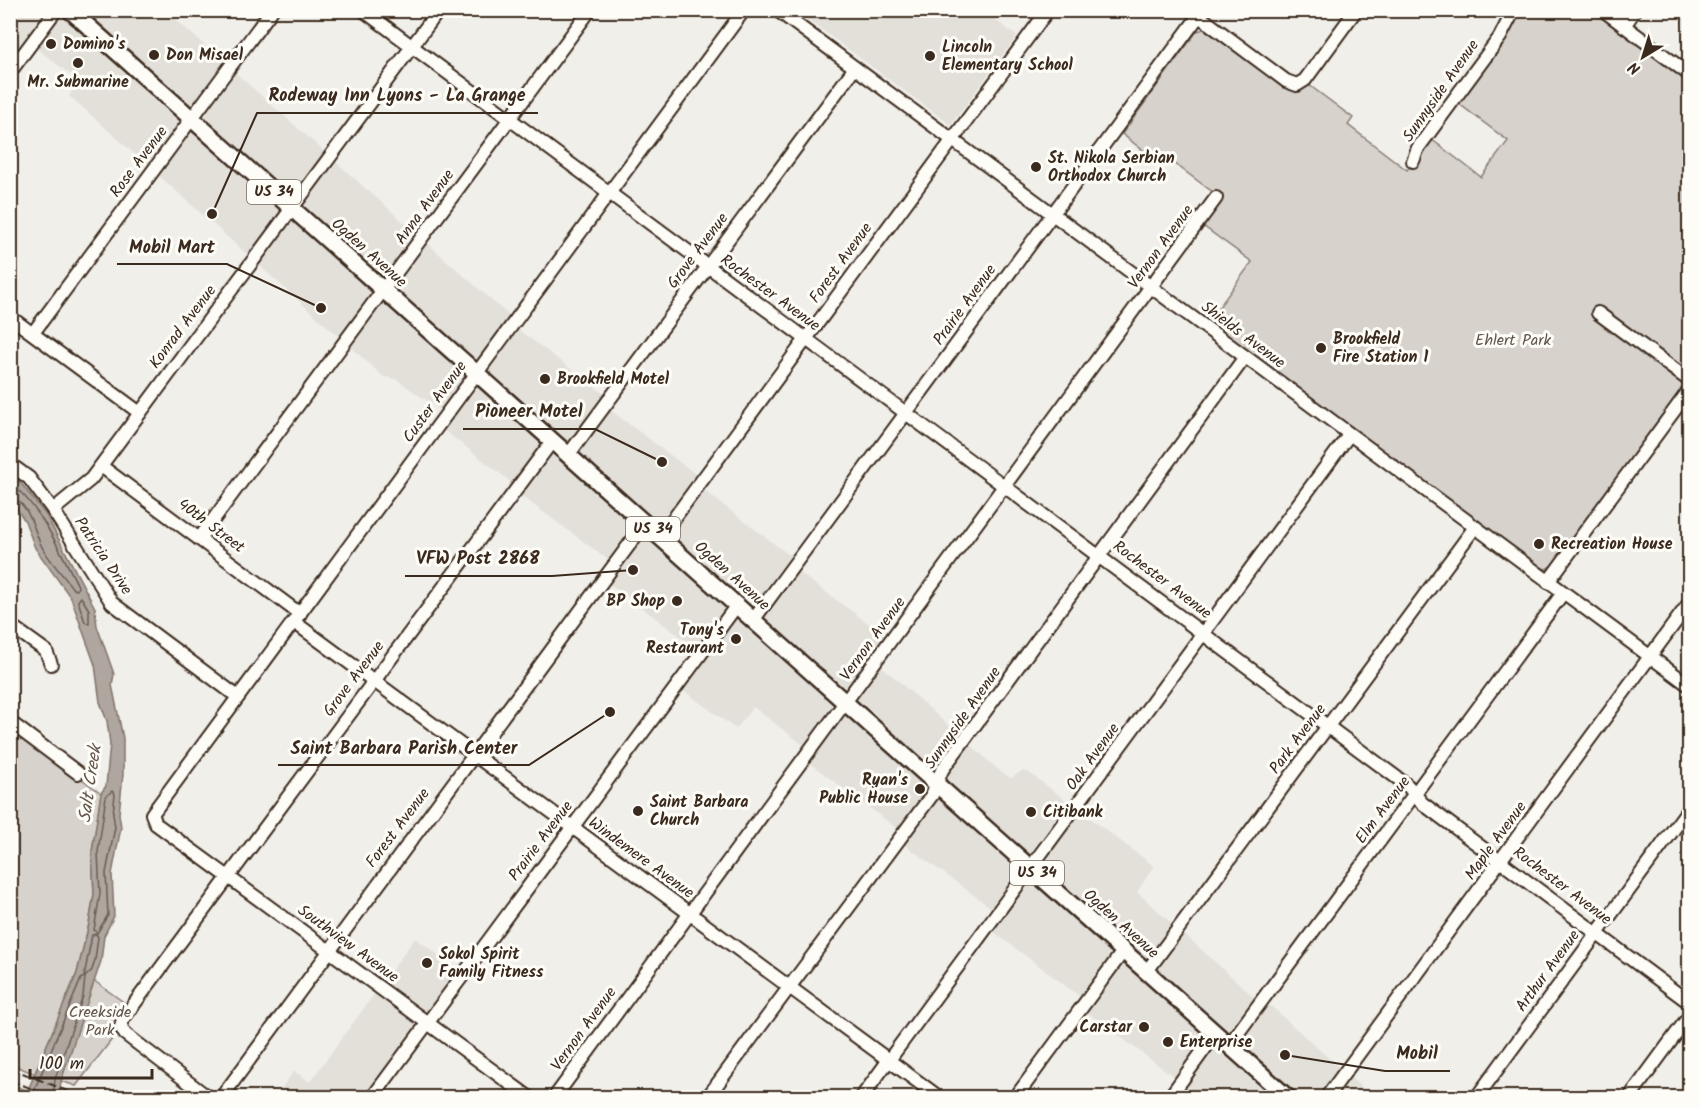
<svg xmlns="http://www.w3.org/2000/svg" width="1700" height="1108" font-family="Kalam,sans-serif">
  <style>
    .built { fill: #e3e0da }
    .green { fill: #d7d2cc; stroke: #897e75; stroke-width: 1.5 }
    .water { fill: #aea69f; stroke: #80746b; stroke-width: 1.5 }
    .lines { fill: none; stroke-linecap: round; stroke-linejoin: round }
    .shore { stroke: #695c52; stroke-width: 1.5 }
    .minor-casing { stroke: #3b2a1e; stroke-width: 16 }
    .major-casing { stroke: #3b2a1e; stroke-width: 20 }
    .minor { stroke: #fdfcf7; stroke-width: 12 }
    .major { stroke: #fdfcf7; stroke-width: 15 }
    .rail { stroke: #3b2a1e; stroke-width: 2; stroke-dasharray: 9 4.5; stroke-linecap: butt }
    .poi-dot { fill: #3b2a1e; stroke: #fdfcf7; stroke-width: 2 }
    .labels { text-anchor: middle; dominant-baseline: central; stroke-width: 6; stroke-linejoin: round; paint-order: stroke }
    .shield { fill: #fdfcf7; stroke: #75695f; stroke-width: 1.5 }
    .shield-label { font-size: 15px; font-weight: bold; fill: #3b2a1e }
    .poi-label { font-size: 16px; font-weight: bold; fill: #3b2a1e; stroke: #fdfcf7; text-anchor: start }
    .street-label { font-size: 16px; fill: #3b2a1e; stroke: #fdfcf7 }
    .park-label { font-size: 16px; fill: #62544a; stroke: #fdfcf7 }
    .water-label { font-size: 18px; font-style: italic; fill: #63554b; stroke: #fdfcf7 }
    .leader { fill: none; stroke: #3b2a1e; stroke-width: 2 }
    .callout-dot { fill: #3b2a1e; stroke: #fdfcf7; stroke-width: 2 }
    .callout-label { font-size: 18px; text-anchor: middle; font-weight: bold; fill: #3b2a1e; stroke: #fdfcf7; stroke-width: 6; stroke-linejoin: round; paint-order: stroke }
  </style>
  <rect width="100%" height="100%" fill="#f1efea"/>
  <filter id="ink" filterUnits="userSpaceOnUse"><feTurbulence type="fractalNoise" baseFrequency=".0167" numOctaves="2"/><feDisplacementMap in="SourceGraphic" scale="12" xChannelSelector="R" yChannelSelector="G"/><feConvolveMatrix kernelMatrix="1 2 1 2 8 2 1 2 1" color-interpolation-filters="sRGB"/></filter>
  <g filter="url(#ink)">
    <!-- built -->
    <g class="built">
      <polygon points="11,11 166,11 515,321 512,325 610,398 605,406 702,479 698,486 797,561 793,568 892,641 877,662 1001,772 1011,778 1022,771 1028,772 1154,866 1137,892 1253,996 1272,1007 1372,1097 1188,1098 1175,1088 1180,1081 1081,1008 1086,1001 987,927 997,912 898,840 903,833 804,759 810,750 753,707 736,729 677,686 701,652 603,579 614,564 524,498 506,478 432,421 440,410 396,379 384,377 81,106 69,96 79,81 31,44 11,72"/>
      <polygon points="796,11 983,11 1017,36 951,125"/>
      <polygon points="415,938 462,972 369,1097 274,1098 294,1071 310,1082"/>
    </g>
    <!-- green -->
    <g class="green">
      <polygon points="1521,11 1595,11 1689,81 1689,379 1553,565 1546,569 1539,567 1208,322 1252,262 1203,226 1222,199 1167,158 1162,165 1122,134 1197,31 1204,29 1285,88 1294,91 1309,85 1353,118 1348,125 1407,170 1431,139 1481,177 1508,141 1458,103"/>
      <polygon points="10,726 101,793 92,852 94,894 89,924 77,973 35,1074 11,1064"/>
      <polygon points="93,980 129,1006 119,1030 76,1086 61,1081"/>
      <polygon points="10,1084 26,1090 25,1097 11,1097"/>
    </g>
    <!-- water -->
    <polygon class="water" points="11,475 20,482 46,515 95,608 97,626 114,674 112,685 123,738 123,774 119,814 121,827 112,874 114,916 104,936 101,961 61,1081 59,1097 25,1097 77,973 89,924 94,894 92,852 101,793 106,786 110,744 107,721 100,702 95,665 71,598 35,548 25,521 11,500"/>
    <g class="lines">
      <!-- shore -->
      <g class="shore">
        <path d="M10,483C39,504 62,554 78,586L77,590L73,589C63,574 47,559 40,543C34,530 28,500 10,498"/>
        <polygon points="81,597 89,610 89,624 85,622 78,601"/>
        <polygon points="112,791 115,794 113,814 115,827 106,873 108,915 97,933 94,930 100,894 98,852 106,796"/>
        <polyline points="31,1098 81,979 84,977 92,935 96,934 98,937 95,960 92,970 85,977 83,996 55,1079 53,1098"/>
      </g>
      <defs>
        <g id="minor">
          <path d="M363,10C712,268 1060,527 1408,786L1422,803L1690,1003"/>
          <polyline points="777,10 1690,686"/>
          <polyline points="1191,10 1286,81 1297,85 1305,80 1356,10"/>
          <polyline points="1603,10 1690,75"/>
          <polyline points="1624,26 1635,10"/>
          <polyline points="10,72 56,10"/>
          <polyline points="1413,161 1418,148 1500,37 1514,10"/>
          <polyline points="1598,313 1690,381"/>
          <polyline points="10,317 140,413"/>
          <polyline points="33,333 272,10"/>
          <polyline points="569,454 854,69"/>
          <polyline points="10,464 29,478 53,510 112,603 238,697"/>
          <polyline points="101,466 300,614"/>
          <polyline points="53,510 91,479 439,10"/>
          <polyline points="661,536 1048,10"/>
          <polyline points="199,539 590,10"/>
          <polyline points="1548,582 1690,389"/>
          <polyline points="754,619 1203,10"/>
          <polyline points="294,622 940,1098"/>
          <polyline points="10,625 46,651 51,664"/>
          <polyline points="10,722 78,773"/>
          <polyline points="1147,971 1475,527"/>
          <polyline points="1229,1045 1563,593"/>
          <polyline points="209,1098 125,1034 121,1027 123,1019 553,440"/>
          <polyline points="221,1098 646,522"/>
          <polyline points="372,1098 737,605"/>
          <polyline points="530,1098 156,824 152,814 744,10"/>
          <polyline points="554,1098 1216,198"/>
          <polyline points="707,1098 932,795 942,770 1245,357"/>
          <polyline points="861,1098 1349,435"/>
          <polyline points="1015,1098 1124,950"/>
          <polyline points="1169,1098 1216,1033"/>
          <polyline points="1326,1098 1690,602"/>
          <polyline points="1476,1098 1690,807"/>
          <polyline points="1629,1098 1690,1015"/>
        </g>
        <polyline id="major" points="70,10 1288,1098"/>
      </defs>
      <!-- minor casing -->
      <use href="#minor" class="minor-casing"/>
      <!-- major casing -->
      <use href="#major" class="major-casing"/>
      <!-- minor -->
      <use href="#minor" class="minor"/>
      <!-- major -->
      <use href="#major" class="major"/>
      <!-- rail -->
      <g class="rail">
        <polyline points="10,1068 85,1098"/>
        <polyline points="10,1080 55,1098"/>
      </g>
    </g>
  </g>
  <!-- markers -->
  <g class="poi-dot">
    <circle cx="51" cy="44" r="6"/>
    <circle cx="154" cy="55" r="6"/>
    <circle cx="930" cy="56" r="6"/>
    <circle cx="78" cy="63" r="6"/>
    <circle cx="1036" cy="167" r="6"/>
    <circle cx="1321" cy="348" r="6"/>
    <circle cx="545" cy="379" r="6"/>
    <circle cx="1539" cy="544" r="6"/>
    <circle cx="677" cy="601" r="6"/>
    <circle cx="736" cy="639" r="6"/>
    <circle cx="920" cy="789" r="6"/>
    <circle cx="638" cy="811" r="6"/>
    <circle cx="1031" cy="812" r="6"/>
    <circle cx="427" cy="963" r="6"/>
    <circle cx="1144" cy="1027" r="6"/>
    <circle cx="1168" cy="1042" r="6"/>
  </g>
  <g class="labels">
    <!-- shield labels -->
    <g class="shield">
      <rect x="247" y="180" width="54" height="24" rx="4.5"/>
      <rect x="626" y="517" width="54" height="24" rx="4.5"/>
      <rect x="1010" y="861" width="54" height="24" rx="4.5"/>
    </g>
    <g class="shield-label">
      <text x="274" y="192">US 34</text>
      <text x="653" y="529">US 34</text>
      <text x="1037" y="873">US 34</text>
    </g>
    <!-- poi labels -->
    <g class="poi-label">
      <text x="63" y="44">Domino's</text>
      <text x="942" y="47">Lincoln<tspan x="942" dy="18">Elementary School</tspan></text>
      <text x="166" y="55">Don Misael</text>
      <text x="78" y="82" text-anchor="middle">Mr. Submarine</text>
      <text x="1048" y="158">St. Nikola Serbian<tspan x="1048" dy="18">Orthodox Church</tspan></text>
      <text x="1333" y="339">Brookfield<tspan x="1333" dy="18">Fire Station 1</tspan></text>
      <text x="557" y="379">Brookfield Motel</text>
      <text x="1551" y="544">Recreation House</text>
      <text x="665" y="601" text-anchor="end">BP Shop</text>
      <text x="724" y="630" text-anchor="end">Tony's<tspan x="724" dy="18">Restaurant</tspan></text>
      <text x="908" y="780" text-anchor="end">Ryan's<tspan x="908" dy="18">Public House</tspan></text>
      <text x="650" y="802">Saint Barbara<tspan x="650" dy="18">Church</tspan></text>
      <text x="1043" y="812">Citibank</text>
      <text x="439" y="954">Sokol Spirit<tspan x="439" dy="18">Family Fitness</tspan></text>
      <text x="1132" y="1027" text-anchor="end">Carstar</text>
      <text x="1180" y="1042">Enterprise</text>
    </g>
    <!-- street labels -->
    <g class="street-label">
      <text transform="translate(1441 91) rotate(-55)">Sunnyside Avenue</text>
      <text transform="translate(139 162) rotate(-53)">Rose Avenue</text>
      <text transform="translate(425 207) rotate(-54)">Anna Avenue</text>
      <text transform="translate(1161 247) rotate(-54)">Vernon Avenue</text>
      <text transform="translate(698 251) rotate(-53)">Grove Avenue</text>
      <text transform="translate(369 253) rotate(42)">Ogden Avenue</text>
      <text transform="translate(841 263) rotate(-54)">Forest Avenue</text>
      <text transform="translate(770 293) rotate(36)">Rochester Avenue</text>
      <text transform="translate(965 305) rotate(-54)">Prairie Avenue</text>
      <text transform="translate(183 327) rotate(-53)">Konrad Avenue</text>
      <text transform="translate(1243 335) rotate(37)">Shields Avenue</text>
      <text transform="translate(435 402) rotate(-54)">Custer Avenue</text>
      <text transform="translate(211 526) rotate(37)">40th Street</text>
      <text transform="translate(103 556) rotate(56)">Patricia Drive</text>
      <text transform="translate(732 576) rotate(42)">Ogden Avenue</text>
      <text transform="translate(1162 580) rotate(37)">Rochester Avenue</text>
      <text transform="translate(873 639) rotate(-54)">Vernon Avenue</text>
      <text transform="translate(354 679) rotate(-53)">Grove Avenue</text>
      <text transform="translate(963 718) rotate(-55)">Sunnyside Avenue</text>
      <text transform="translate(1298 739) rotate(-53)">Park Avenue</text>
      <text transform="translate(1093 757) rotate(-54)">Oak Avenue</text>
      <text transform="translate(1383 810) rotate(-53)">Elm Avenue</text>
      <text transform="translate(398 828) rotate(-53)">Forest Avenue</text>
      <text transform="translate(541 841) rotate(-53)">Prairie Avenue</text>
      <text transform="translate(1496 841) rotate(-54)">Maple Avenue</text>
      <text transform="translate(641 858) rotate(36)">Windemere Avenue</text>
      <text transform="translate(1562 886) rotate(37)">Rochester Avenue</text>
      <text transform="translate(1121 924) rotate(42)">Ogden Avenue</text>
      <text transform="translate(348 944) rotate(36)">Southview Avenue</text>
      <text transform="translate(1548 971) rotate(-54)">Arthur Avenue</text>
      <text transform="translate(584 1029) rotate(-54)">Vernon Avenue</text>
    </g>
    <!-- park labels -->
    <g class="park-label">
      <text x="1513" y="340">Ehlert Park</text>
      <text x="100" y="1012">Creekside<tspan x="100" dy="18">Park</tspan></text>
    </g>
    <!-- water labels -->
    <g class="water-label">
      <text transform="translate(91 784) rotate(-82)">Salt Creek</text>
    </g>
  </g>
  <!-- callouts -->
  <path class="leader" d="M212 214L257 113H538M321 308L227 264H117M662 462L595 429H463M633 570L552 576H405M610 712L529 765H278M1285 1055L1385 1071H1450"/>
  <g class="callout-dot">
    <circle cx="212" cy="214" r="6"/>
    <circle cx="321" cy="308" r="6"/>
    <circle cx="662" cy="462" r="6"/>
    <circle cx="633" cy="570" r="6"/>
    <circle cx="610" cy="712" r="6"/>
    <circle cx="1285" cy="1055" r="6"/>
  </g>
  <g class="callout-label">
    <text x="397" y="101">Rodeway Inn Lyons - La Grange</text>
    <text x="172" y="253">Mobil Mart</text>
    <text x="529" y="417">Pioneer Motel</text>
    <text x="478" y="564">VFW Post 2868</text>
    <text x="404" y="754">Saint Barbara Parish Center</text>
    <text x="1417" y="1059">Mobil</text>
  </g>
  <!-- margin -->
  <rect width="1700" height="1108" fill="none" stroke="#fdfcf7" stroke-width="36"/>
  <rect x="18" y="18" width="1664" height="1072" fill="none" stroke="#3b2a1e" stroke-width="2" filter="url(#ink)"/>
  <!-- north arrow -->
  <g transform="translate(1643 57) rotate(218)" stroke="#fdfcf7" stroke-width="4.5" paint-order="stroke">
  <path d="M0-4.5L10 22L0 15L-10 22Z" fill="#3b2a1e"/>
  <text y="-9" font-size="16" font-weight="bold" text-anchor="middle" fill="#3b2a1e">N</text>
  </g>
  <!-- scale -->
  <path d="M30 1069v9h122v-9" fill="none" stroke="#3b2a1e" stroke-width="3"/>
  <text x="39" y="1069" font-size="18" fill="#3b2a1e" stroke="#fdfcf7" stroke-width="4.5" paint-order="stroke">100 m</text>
</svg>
